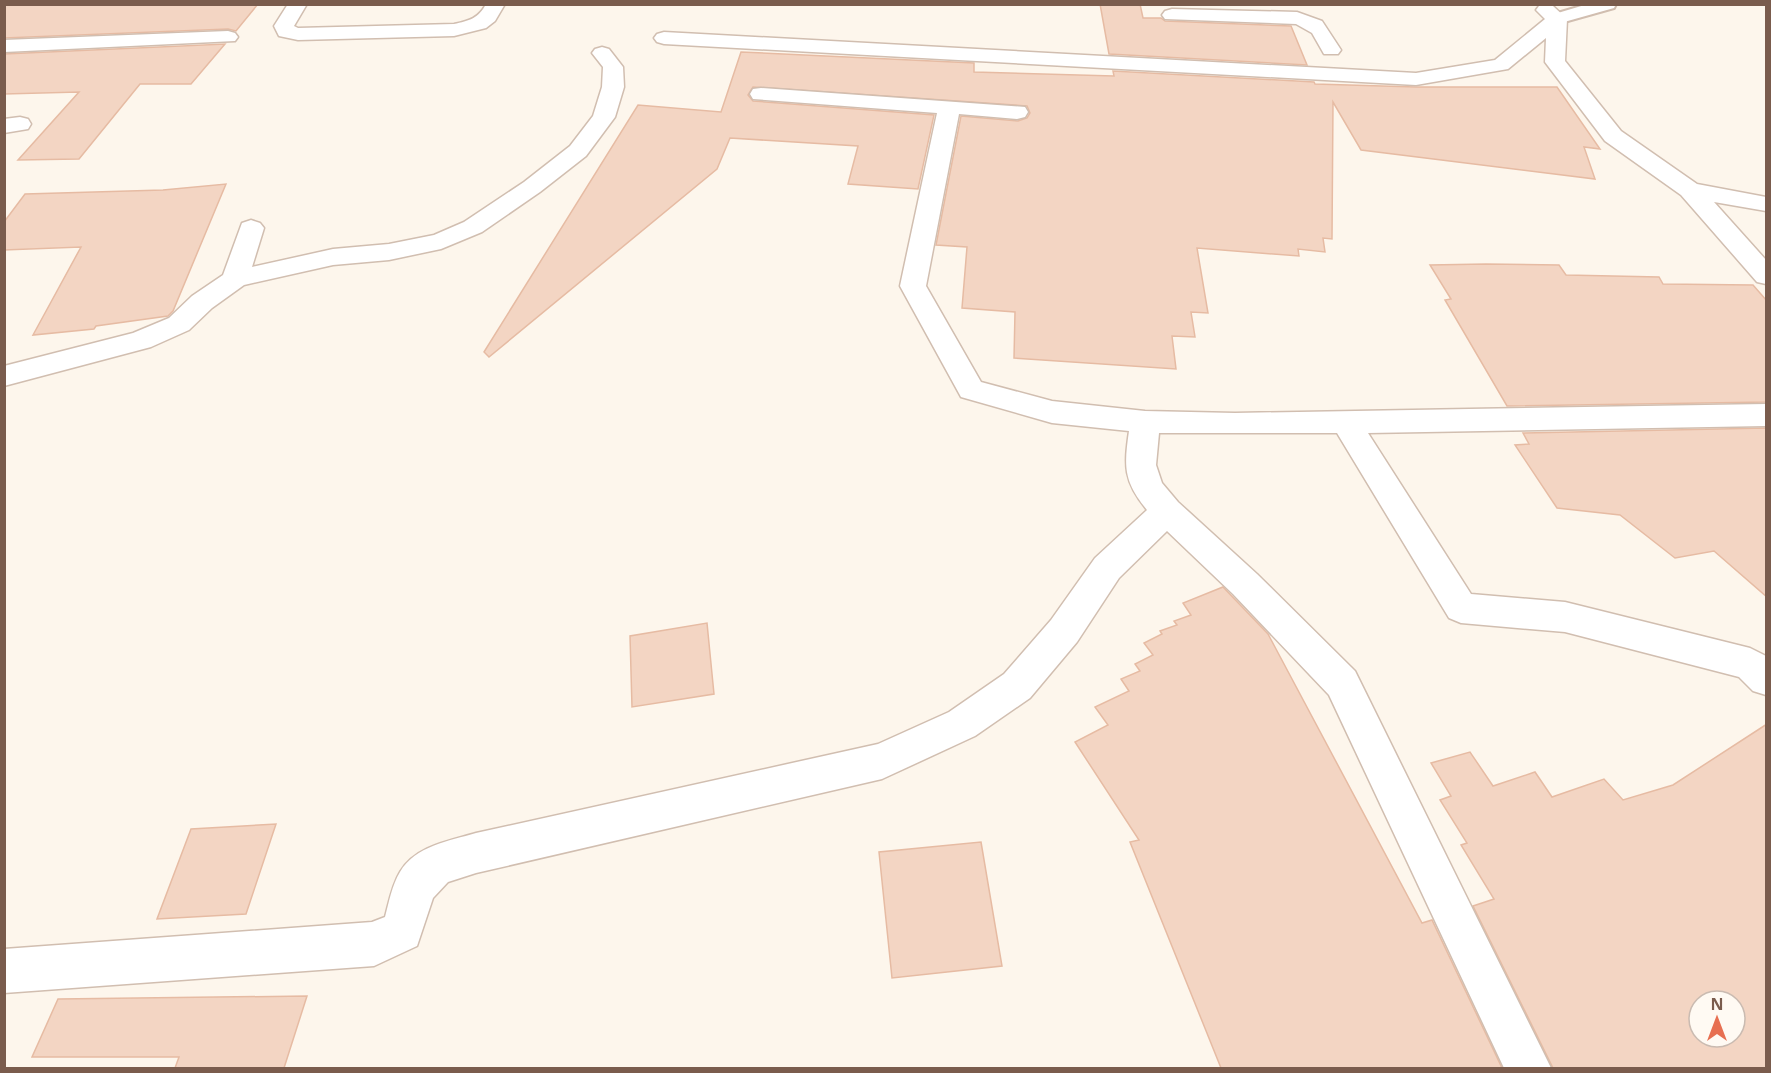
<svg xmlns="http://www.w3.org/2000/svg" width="1771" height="1073" font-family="'Open Sans',sans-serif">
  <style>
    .building { fill: #f3d5c3; stroke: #e6bba3; stroke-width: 1.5; fill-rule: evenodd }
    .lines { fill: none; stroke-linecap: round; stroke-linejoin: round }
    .service-casing { stroke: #d1beb0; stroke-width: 4 }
    .minor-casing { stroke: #d1beb0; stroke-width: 3 }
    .service { fill: #fff; fill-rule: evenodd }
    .minor { fill: #fff; fill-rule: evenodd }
  </style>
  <rect width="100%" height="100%" fill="#fdf6ec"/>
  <!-- building -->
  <g class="building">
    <polygon points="4,4 258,4 236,31 228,29 4,38"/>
    <polygon points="1100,4 1140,4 1143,18 1161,18 1165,21 1291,26 1307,65 1109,54"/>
    <polygon points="225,44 191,84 140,84 79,159 18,160 79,92 4,94 4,54"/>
    <polygon points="741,52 974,63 974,72 1114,76 1113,71 1314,82 1315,84 1416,87 1557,87 1600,149 1584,147 1595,179 1361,150 1333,102 1332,239 1323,238 1325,252 1298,249 1299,256 1197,248 1208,313 1191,312 1195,337 1172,336 1176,369 1014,358 1015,312 962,308 967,247 936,245 961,116 1018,121 1027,118 1030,113 1027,106 753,87 748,95 753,101 934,115 918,189 848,184 858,146 730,138 717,169 489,357 484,352 638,105 721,112"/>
    <polygon points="226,184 173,311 168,316 96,326 94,329 33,335 81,247 4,250 4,222 25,194 163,190"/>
    <polygon points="1486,264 1559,265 1566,275 1659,277 1663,284 1753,285 1767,301 1767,402 1507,406 1445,300 1451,299 1430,265"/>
    <polygon points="1767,428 1767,597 1714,551 1675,558 1620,515 1557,508 1515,445 1529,444 1523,433"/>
    <polygon points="1223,587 1268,634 1422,923 1432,920 1502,1068 1221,1068 1130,842 1139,840 1075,742 1108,725 1095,707 1129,691 1121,679 1140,671 1135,664 1153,655 1144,643 1162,634 1160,631 1177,625 1174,621 1191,615 1183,603"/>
    <polygon points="707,623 714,694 632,707 630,636"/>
    <path d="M1767,724V1068H1553L1473,906L1494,899L1461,845L1467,843L1440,800L1451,796L1431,763L1470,752L1493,786L1535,772L1552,797L1604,779L1623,800L1673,785ZM1699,1001H1735V1037H1699Z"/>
    <polygon points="276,824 246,914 157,919 191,829"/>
    <polygon points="981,842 1002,966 892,978 879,852"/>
    <polygon points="307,996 284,1068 175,1068 179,1057 32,1057 58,999"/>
  </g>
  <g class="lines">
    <defs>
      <polygon id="service" points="1588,4 1616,4 1614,8 1557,24 1551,23 1549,19 1551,15"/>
      <g id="minor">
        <path d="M288,4H307L294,26L298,28L454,24C469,21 479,18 486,4H505L495,21L486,28L454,36L298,40L279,36L274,26Z"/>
        <polygon points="1547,4 1553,6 1567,19 1565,61 1621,131 1697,184 1766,197 1766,211 1714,202 1766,260 1766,284 1757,282 1681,195 1605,141 1545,62 1546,38 1508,69 1416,85 664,44 657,42 654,38 657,34 664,32 1416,73 1495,60 1545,19 1536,10 1539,6"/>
        <polygon points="1172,9 1297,12 1322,21 1341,50 1338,54 1324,54 1312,33 1296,24 1165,19 1162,15 1165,11"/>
        <polygon points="228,31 235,33 238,37 235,41 4,52 4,40"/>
        <polygon points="602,47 609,49 623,67 624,87 615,117 586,156 540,192 482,232 441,249 389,260 333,265 244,285 212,308 189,330 151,347 4,386 4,366 133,333 169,318 192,296 223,275 242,223 251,220 260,223 264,228 252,267 333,249 389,244 434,235 464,222 524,182 570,146 593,116 602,87 603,67 592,53 595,49"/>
        <path d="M761,88L1025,107L1028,112L1025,117L1017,119L959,114L926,286L981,382L1052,401L1145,411L1235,413L1766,404V426L1368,433L1471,594L1565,602L1750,648L1766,656V695L1753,691L1739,677L1565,632L1461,623L1449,618L1337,433H1159L1156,465L1162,483L1178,502L1257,574L1355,671L1551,1068H1504L1329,695L1233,594L1167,531L1119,578L1077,642L1030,698L975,736L882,779L476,873L448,882L433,898L417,946L374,966L4,993V949L372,922L385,917C389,902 392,885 400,872C415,846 449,841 476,833L878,744L949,712L1004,674L1051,620L1095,558L1147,510C1123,481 1124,466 1129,431L1052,423L961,397L900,286L937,113L753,99L750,94L753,89Z"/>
        <polygon points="20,117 28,119 31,124 28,129 4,133 4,119"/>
      </g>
    </defs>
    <!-- service casing -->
    <use href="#service" class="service-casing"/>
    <!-- minor casing -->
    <use href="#minor" class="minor-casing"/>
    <!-- service -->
    <use href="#service" class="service"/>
    <!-- minor -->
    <use href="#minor" class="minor"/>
  </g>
  <!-- border -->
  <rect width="1771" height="1073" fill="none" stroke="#7a5c4d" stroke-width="12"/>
  <!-- north arrow -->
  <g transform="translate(1717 1019)"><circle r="28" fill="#fffaf3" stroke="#cabbb1" stroke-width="1.5"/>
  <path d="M0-4.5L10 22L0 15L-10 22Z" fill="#e76f51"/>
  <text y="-9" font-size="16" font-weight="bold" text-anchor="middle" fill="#7a5c4d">N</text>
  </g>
</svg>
